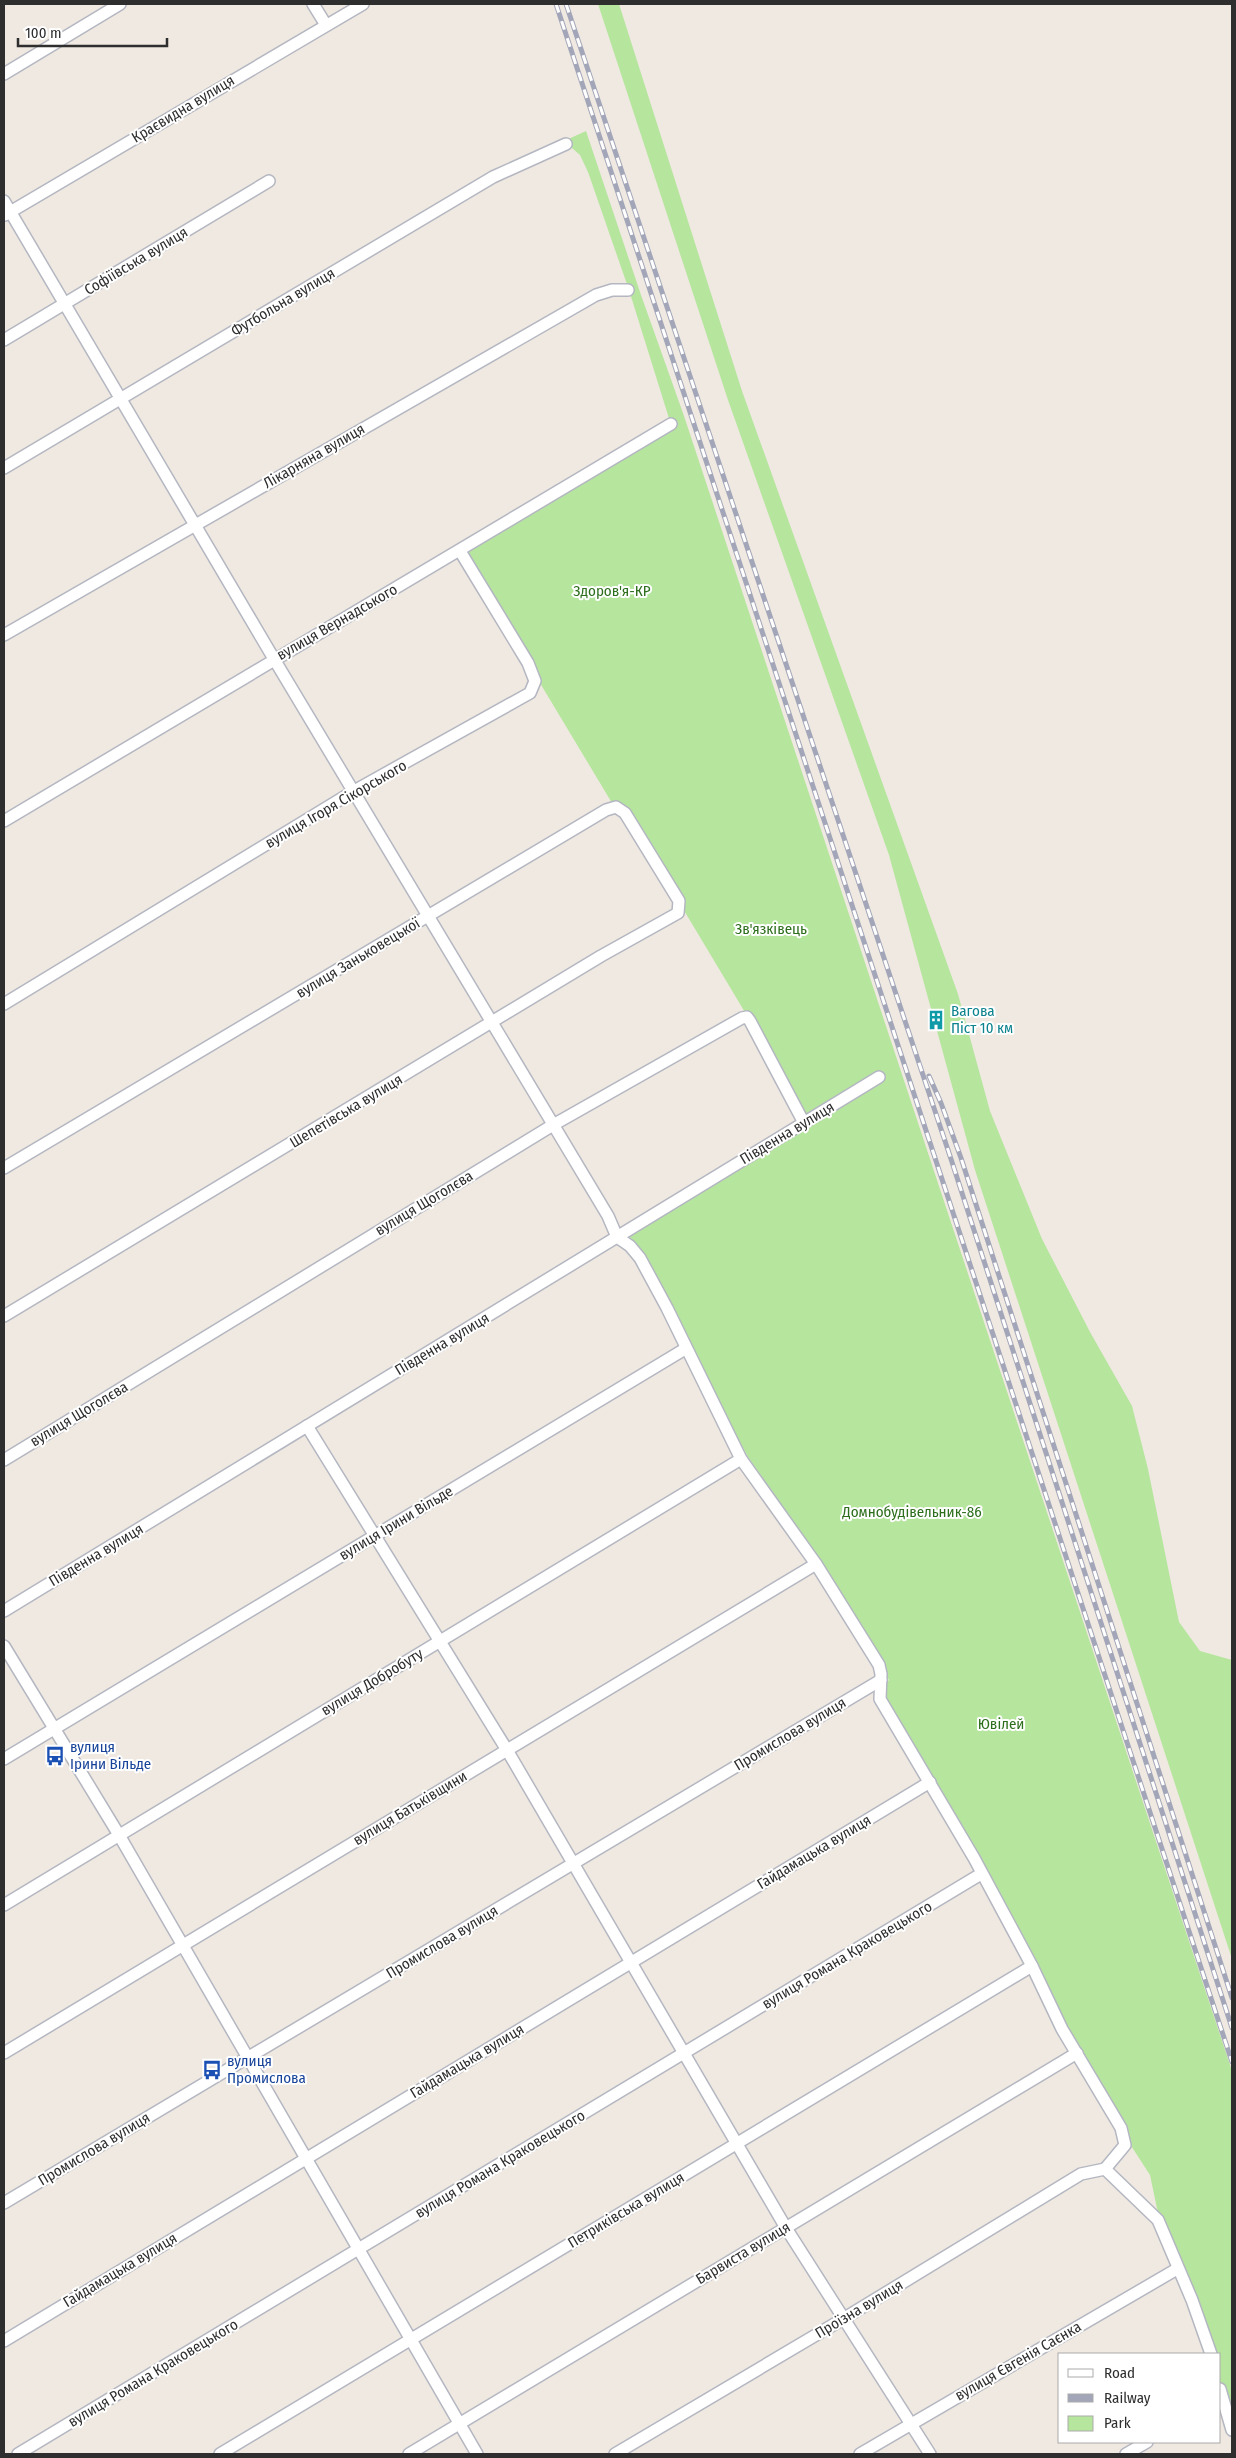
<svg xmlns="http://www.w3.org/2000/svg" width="1236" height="2458" font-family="'Fira Sans Condensed',sans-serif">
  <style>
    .green { fill: #b6e59e }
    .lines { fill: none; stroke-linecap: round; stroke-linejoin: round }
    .minor-casing { stroke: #b4b7c1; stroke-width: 14 }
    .minor { stroke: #fff; stroke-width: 11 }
    .rail-casing { stroke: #a3a6b8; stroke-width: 5 }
    .rail { stroke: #fff; stroke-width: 3; stroke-dasharray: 9; stroke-linecap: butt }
    .labels { text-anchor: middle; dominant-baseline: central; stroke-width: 4; stroke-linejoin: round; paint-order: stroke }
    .street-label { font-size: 15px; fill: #2e2e2e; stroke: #fff }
    .park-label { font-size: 15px; fill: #2c6e1b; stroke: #fff }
    .culture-label { font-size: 15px; fill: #0d838f; stroke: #fff; text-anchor: start }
    .transit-label { font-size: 15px; fill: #164399; stroke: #fff; text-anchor: start }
  </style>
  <rect width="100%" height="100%" fill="#efe9e1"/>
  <!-- green -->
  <g class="green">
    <polygon points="598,4 619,4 742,391 958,994 990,1111 1042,1239 1090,1332 1132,1406 1148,1469 1179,1622 1200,1651 1232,1660 1232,1959 975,1170 889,855 728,400"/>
    <polygon points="586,131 641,295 684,416 1232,2071 1232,2425 1220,2383 1220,2354 1212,2354 1159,2218 1150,2175 1126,2138 881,1698 881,1688 889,1680 821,1561 748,1457 629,1235 754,1160 805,1122 749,1019 625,812 612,803 462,553 672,428 629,290 588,172 580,155 564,141"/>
  </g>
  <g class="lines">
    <defs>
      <g id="minor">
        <polyline points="313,4 326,25"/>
        <polyline points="4,74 120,4"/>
        <polyline points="4,201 274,659 608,1216 617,1237 630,1246 640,1258 667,1308 741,1459 816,1564 879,1665 881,1674 880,1699 974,1858 1032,1966 1062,2029 1121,2128 1125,2145 1105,2169"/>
        <polyline points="5,215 363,4"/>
        <polyline points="4,340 269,181"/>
        <polyline points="4,468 493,177 566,144"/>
        <polyline points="4,635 596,295 612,290 628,290"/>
        <polyline points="4,821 671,424"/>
        <polyline points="4,1004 354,791 530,693 535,681 528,663 460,551"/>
        <polyline points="4,1168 606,810 616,807 625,813 679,901 678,913 601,956 4,1316"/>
        <polyline points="307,1426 507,1750 786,2228 930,2454"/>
        <polyline points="4,1460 553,1125 742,1018 747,1017 750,1021 804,1123"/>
        <polyline points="4,1611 879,1077"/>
        <polyline points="4,1646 119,1835 477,2454"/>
        <polyline points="4,1759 685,1349"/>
        <polyline points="4,1905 741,1459"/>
        <polyline points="4,2053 816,1564"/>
        <polyline points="1105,2169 1158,2220 1192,2300 1211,2354"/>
        <polyline points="4,2203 881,1680"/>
        <polyline points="4,2341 930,1782"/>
        <polyline points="1220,2389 1232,2430"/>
        <polyline points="18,2454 981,1874"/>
        <polyline points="220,2454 1032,1966"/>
        <polyline points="409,2454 1077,2053"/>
        <polyline points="615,2454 843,2319 1058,2188 1081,2174 1105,2169"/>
        <polyline points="860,2454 1177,2269"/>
        <polyline points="1126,2454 1147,2442"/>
      </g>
    </defs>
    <!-- minor casing -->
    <use href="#minor" class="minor-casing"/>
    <!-- minor -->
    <use href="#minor" class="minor"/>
    <defs>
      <g id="rail">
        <polyline points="556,4 1232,2062"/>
        <polyline points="566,4 951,1159 1232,2028"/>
        <polyline points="929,1076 941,1103 961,1158 1232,1998"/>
      </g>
    </defs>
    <!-- rail casing -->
    <use href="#rail" class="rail-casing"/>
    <!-- rail -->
    <use href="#rail" class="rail"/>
  </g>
  <!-- icons -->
  <defs>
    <symbol id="building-bare" viewBox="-9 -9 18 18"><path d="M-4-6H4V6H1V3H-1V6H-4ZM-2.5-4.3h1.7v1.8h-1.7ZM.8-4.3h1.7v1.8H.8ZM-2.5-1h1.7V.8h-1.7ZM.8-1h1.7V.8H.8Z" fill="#0f9aa8" stroke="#fff" stroke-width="2.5" paint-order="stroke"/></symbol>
    <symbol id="bus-bare" viewBox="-9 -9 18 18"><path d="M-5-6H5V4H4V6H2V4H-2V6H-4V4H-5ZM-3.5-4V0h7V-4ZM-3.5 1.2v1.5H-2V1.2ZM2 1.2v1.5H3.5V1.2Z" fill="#1a4fb4" stroke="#fff" stroke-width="2.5" paint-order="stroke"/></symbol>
  </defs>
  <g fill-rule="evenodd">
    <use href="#building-bare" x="922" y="1006" width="28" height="28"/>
    <use href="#bus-bare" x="41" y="1742" width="28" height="28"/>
    <use href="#bus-bare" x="198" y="2056" width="28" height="28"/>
  </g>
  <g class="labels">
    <!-- street labels -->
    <g class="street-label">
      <text transform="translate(183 109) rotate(-31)">Краєвидна вулиця</text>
      <text transform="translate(136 261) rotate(-31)">Софіївська вулиця</text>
      <text transform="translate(283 302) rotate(-31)">Футбольна вулиця</text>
      <text transform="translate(314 456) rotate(-30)">Лікарняна вулиця</text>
      <text transform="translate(337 622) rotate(-30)">вулиця Вернадського</text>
      <text transform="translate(336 804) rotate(-30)">вулиця Ігоря Сікорського</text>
      <text transform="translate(358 958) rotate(-31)">вулиця Заньковецької</text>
      <text transform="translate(346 1111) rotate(-31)">Шепетівська вулиця</text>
      <text transform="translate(787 1133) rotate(-31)">Південна вулиця</text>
      <text transform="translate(424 1203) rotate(-31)">вулиця Щоголєва</text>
      <text transform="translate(442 1344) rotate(-31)">Південна вулиця</text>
      <text transform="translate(79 1414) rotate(-31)">вулиця Щоголєва</text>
      <text transform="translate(396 1523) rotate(-31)">вулиця Ірини Вільде</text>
      <text transform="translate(96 1555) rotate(-31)">Південна вулиця</text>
      <text transform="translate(372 1682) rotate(-31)">вулиця Добробуту</text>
      <text transform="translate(790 1734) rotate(-31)">Промислова вулиця</text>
      <text transform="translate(410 1808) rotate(-31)">вулиця Батьківщини</text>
      <text transform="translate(814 1852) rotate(-31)">Гайдамацька вулиця</text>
      <text transform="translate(442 1942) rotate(-31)">Промислова вулиця</text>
      <text transform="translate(847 1955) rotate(-31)">вулиця Романа Краковецького</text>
      <text transform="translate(467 2061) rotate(-31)">Гайдамацька вулиця</text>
      <text transform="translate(94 2149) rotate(-31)">Промислова вулиця</text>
      <text transform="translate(500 2164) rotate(-31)">вулиця Романа Краковецького</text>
      <text transform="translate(626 2210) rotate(-31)">Петриківська вулиця</text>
      <text transform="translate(743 2253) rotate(-31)">Барвиста вулиця</text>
      <text transform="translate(120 2270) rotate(-31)">Гайдамацька вулиця</text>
      <text transform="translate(859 2309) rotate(-31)">Проїзна вулиця</text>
      <text transform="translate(1018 2361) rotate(-30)">вулиця Євгенія Саєнка</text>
      <text transform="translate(153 2373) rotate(-31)">вулиця Романа Краковецького</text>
    </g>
    <!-- park labels -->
    <g class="park-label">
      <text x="612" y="591">Здоров'я-КР</text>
      <text x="771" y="929">Зв'язківець</text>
      <text x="912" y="1512">Домнобудівельник-86</text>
      <text x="1001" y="1724">Ювілей</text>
    </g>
    <!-- culture labels -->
    <g class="culture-label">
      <text x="951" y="1011">Вагова<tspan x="951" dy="17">Піст 10 км</tspan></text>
    </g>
    <!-- transit labels -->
    <g class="transit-label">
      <text x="70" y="1747">вулиця<tspan x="70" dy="17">Ірини Вільде</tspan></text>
      <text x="227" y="2061">вулиця<tspan x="227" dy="17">Промислова</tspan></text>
    </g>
  </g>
  <!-- border -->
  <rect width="1236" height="2458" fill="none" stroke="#2e2e2e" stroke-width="10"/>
  <!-- legend -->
  <rect x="1058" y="2353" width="162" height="90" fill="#ffffff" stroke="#ababab"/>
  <rect x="1068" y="2369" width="25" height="8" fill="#ffffff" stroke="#ababab"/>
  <text x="1104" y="2378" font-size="15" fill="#2e2e2e">Road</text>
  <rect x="1068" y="2394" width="25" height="8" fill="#a3a6b8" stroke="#ababab"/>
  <text x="1104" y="2403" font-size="15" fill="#2e2e2e">Railway</text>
  <rect x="1068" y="2416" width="25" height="15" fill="#b6e59e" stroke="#ababab"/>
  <text x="1104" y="2428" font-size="15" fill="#2e2e2e">Park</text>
  <!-- scale -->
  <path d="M18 38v8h149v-8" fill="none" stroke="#2e2e2e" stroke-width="2.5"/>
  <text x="25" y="38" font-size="15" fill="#2e2e2e" stroke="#ffffff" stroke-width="4" paint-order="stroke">100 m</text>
</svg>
